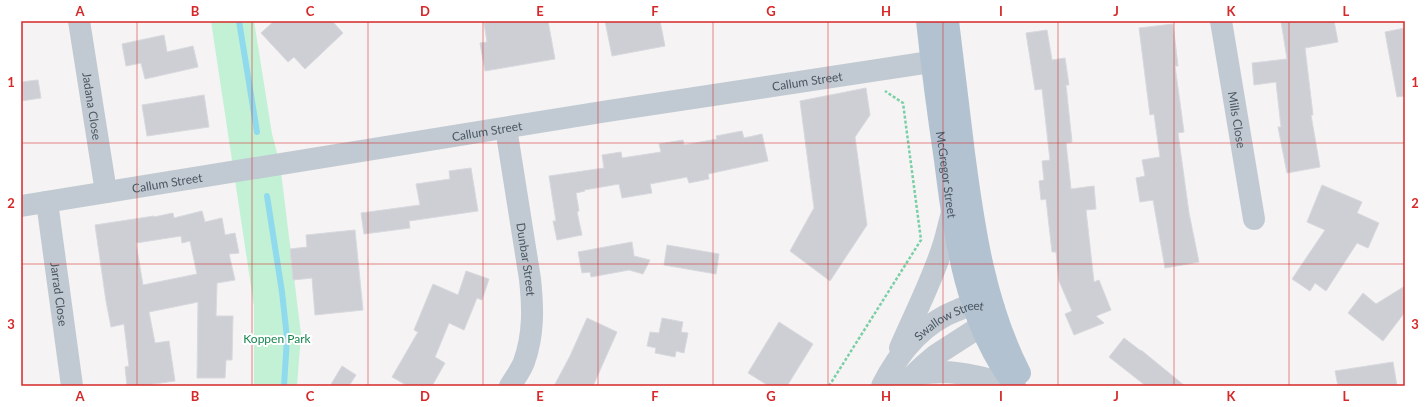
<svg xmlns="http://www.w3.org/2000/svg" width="1426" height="407" font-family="Lato,sans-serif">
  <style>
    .green { fill: #c3f1d5 }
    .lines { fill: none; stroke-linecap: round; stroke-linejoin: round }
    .stream { stroke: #90daee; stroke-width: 6 }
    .building { fill: #cdcfd5; stroke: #d7d9de; fill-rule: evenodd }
    .path { stroke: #7ad0a6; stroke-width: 2.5; stroke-dasharray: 3 2; stroke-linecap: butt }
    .minor { stroke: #c1cad2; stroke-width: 22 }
    .major { stroke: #b3c2d1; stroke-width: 22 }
    .grid { fill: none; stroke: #d62828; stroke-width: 1; stroke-opacity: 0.55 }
    .labels { text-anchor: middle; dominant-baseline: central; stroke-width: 4; stroke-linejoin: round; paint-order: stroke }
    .street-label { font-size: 12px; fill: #4a5661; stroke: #fff }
    .park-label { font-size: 12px; fill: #17864f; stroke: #fff }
    .neatline { fill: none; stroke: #d62828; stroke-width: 1.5 }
    .grid-label { font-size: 13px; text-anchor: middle; font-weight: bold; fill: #d62828 }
  </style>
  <rect width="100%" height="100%" fill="#f5f3f3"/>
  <!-- green -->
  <polygon class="green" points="211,21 254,21 272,134 280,164 301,334 297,386 254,386 254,306"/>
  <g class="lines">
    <!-- stream -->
    <g class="stream">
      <polyline points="239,21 257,132"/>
      <polyline points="267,196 282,292 287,338 284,386"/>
    </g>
  </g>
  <!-- building -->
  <g class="building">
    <polygon points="274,21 332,21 343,33 305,69 294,57 288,62 261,33"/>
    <polygon points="497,21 548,21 555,59 485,71 480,43 487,42 484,23"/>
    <polygon points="605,21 660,21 665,46 612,56"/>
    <polygon points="1281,21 1334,21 1338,42 1305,48 1313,115 1311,115 1320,167 1287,173 1278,127 1281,127 1276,82 1254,85 1252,63 1287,59"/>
    <polygon points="1173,24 1178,66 1175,66 1184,132 1178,133 1189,213 1199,262 1165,268 1153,200 1140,202 1136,178 1145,176 1142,160 1160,157 1154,114 1150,115 1139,28"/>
    <polygon points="1405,28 1405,96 1397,97 1385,32"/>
    <polygon points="1047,30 1052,60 1065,58 1069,85 1066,85 1072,142 1066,143 1071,189 1094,186 1096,209 1086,210 1094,282 1099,280 1111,310 1096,316 1104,323 1074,335 1065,314 1072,311 1059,281 1056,252 1052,252 1046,199 1041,200 1039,181 1044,180 1042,161 1050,160 1042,89 1035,90 1026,33"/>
    <polygon points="164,35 167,52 193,46 198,67 145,79 141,63 126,66 122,44"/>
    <polygon points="38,80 41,98 21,101 21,82"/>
    <polygon points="866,88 870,115 855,137 867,225 830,281 790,251 814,208 800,101"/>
    <polygon points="204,95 209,127 147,136 142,105"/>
    <polygon points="742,131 744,138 762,134 768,161 708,174 709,179 689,183 687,177 650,184 652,193 622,198 619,184 584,190 585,191 576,193 579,211 577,212 582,235 557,240 553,221 556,221 549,176 604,168 602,155 621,152 622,158 661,152 659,144 683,140 684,145 717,139 716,136"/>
    <polygon points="471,168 478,211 409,221 410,228 364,234 361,213 420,205 416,184 450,179 449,171"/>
    <polygon points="1322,185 1362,202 1357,213 1379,223 1368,248 1357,243 1326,291 1315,283 1310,291 1292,279 1325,230 1307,222"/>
    <path d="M202,211L205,222L222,218L225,235L235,233L239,253L229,254L235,280L217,283L216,316H233L232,360H226L225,378H197L198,302L149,312L155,343L169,341L175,381L139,386H127L125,367L129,366L124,324L111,327L106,301L95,225L154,216V217L173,213L174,218ZM181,236L182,243L190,241L197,274L143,285L136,243Z"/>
    <polygon points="355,230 363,310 315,315 312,278 293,280 290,249 307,247 306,235"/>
    <polygon points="632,242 634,256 650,260 643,274 629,270 591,277 590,272 582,273 578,252"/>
    <polygon points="667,245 719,254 716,274 664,265"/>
    <polygon points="466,271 489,279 482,300 477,298 464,330 449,323 435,357 445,363 432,386 408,386 392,377 418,332 414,330 433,284 458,295"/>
    <polygon points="1405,286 1405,312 1383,341 1348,313 1363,293 1376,304"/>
    <polygon points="587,318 617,332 593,386 554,386 570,356"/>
    <polygon points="662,318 683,322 681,332 688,333 684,353 676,351 675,357 655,353 656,348 647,346 650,332 659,333"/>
    <polygon points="779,322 813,344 787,386 769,386 748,373"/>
    <polygon points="1124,338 1141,351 1141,350 1185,386 1146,386 1109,357"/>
    <polygon points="1393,362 1397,386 1338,386 1335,371"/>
    <polygon points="342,366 356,375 349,386 330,386"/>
  </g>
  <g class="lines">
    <!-- path -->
    <polyline class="path" points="829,386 921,240 903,103 885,91"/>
    <!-- minor -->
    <g class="minor">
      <path id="s1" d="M79,21L106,192"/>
      <path id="s2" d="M1221,21L1254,219"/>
      <path id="s3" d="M506,128L530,279C533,307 534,334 524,362C521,370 515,378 510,386"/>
      <path id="s4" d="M47,202L72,386"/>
      <path id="s5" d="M21,206L608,111L950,59"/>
      <path d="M900,348C915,313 933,279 944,243C947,233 949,223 952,213"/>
      <path d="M914,375C924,373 935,372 945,372C968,373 991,380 1013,386"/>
      <path id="s6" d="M882,386C898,354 923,323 958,310C963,308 968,305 973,305C979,304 988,307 994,308L981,326L936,355L923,366L902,386"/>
    </g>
    <!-- major -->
    <g class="major">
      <path id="s7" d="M927,21C932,67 938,113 945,160C955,238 965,321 1015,386"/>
      <path d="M948,21C953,65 959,109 964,153C974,229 985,305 1020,373"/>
    </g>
  </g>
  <!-- grid -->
  <path class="grid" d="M137,21V386M252,21V386M368,21V386M483,21V386M598,21V386M713,21V386M828,21V386M943,21V386M1058,21V386M1174,21V386M1289,21V386M21,143H1405M21,264H1405"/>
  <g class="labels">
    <!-- street labels -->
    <g class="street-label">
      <text stroke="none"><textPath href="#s5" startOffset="796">Callum Street</textPath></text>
      <text stroke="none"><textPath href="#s1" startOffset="86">Jadana Close</textPath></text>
      <text stroke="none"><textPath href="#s2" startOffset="100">Mills Close</textPath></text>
      <text stroke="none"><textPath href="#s5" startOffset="472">Callum Street</textPath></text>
      <text stroke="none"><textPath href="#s7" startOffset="155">McGregor Street</textPath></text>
      <text stroke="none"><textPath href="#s5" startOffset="148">Callum Street</textPath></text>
      <text stroke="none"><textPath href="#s3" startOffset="133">Dunbar Street</textPath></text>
      <text stroke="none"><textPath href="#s4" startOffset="93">Jarrad Close</textPath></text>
      <text stroke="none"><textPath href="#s6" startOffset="98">Swallow Street</textPath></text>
    </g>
    <!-- park labels -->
    <g class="park-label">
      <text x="277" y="338">Koppen Park</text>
    </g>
  </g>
  <!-- border -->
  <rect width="1426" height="407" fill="none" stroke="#ffffff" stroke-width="44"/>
  <rect x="22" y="22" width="1382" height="363" class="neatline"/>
  <g class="grid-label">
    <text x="80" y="16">A</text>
    <text x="195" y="16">B</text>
    <text x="310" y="16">C</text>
    <text x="425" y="16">D</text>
    <text x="540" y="16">E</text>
    <text x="655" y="16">F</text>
    <text x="771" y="16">G</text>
    <text x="886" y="16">H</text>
    <text x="1001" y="16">I</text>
    <text x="1116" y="16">J</text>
    <text x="1231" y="16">K</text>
    <text x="1346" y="16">L</text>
    <text x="11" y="87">1</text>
    <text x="1415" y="87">1</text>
    <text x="11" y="208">2</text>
    <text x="1415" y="208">2</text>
    <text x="11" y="329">3</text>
    <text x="1415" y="329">3</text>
    <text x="80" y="401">A</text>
    <text x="195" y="401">B</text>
    <text x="310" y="401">C</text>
    <text x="425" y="401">D</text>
    <text x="540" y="401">E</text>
    <text x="655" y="401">F</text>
    <text x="771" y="401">G</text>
    <text x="886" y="401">H</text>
    <text x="1001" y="401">I</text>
    <text x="1116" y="401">J</text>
    <text x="1231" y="401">K</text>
    <text x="1346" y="401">L</text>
  </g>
</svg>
